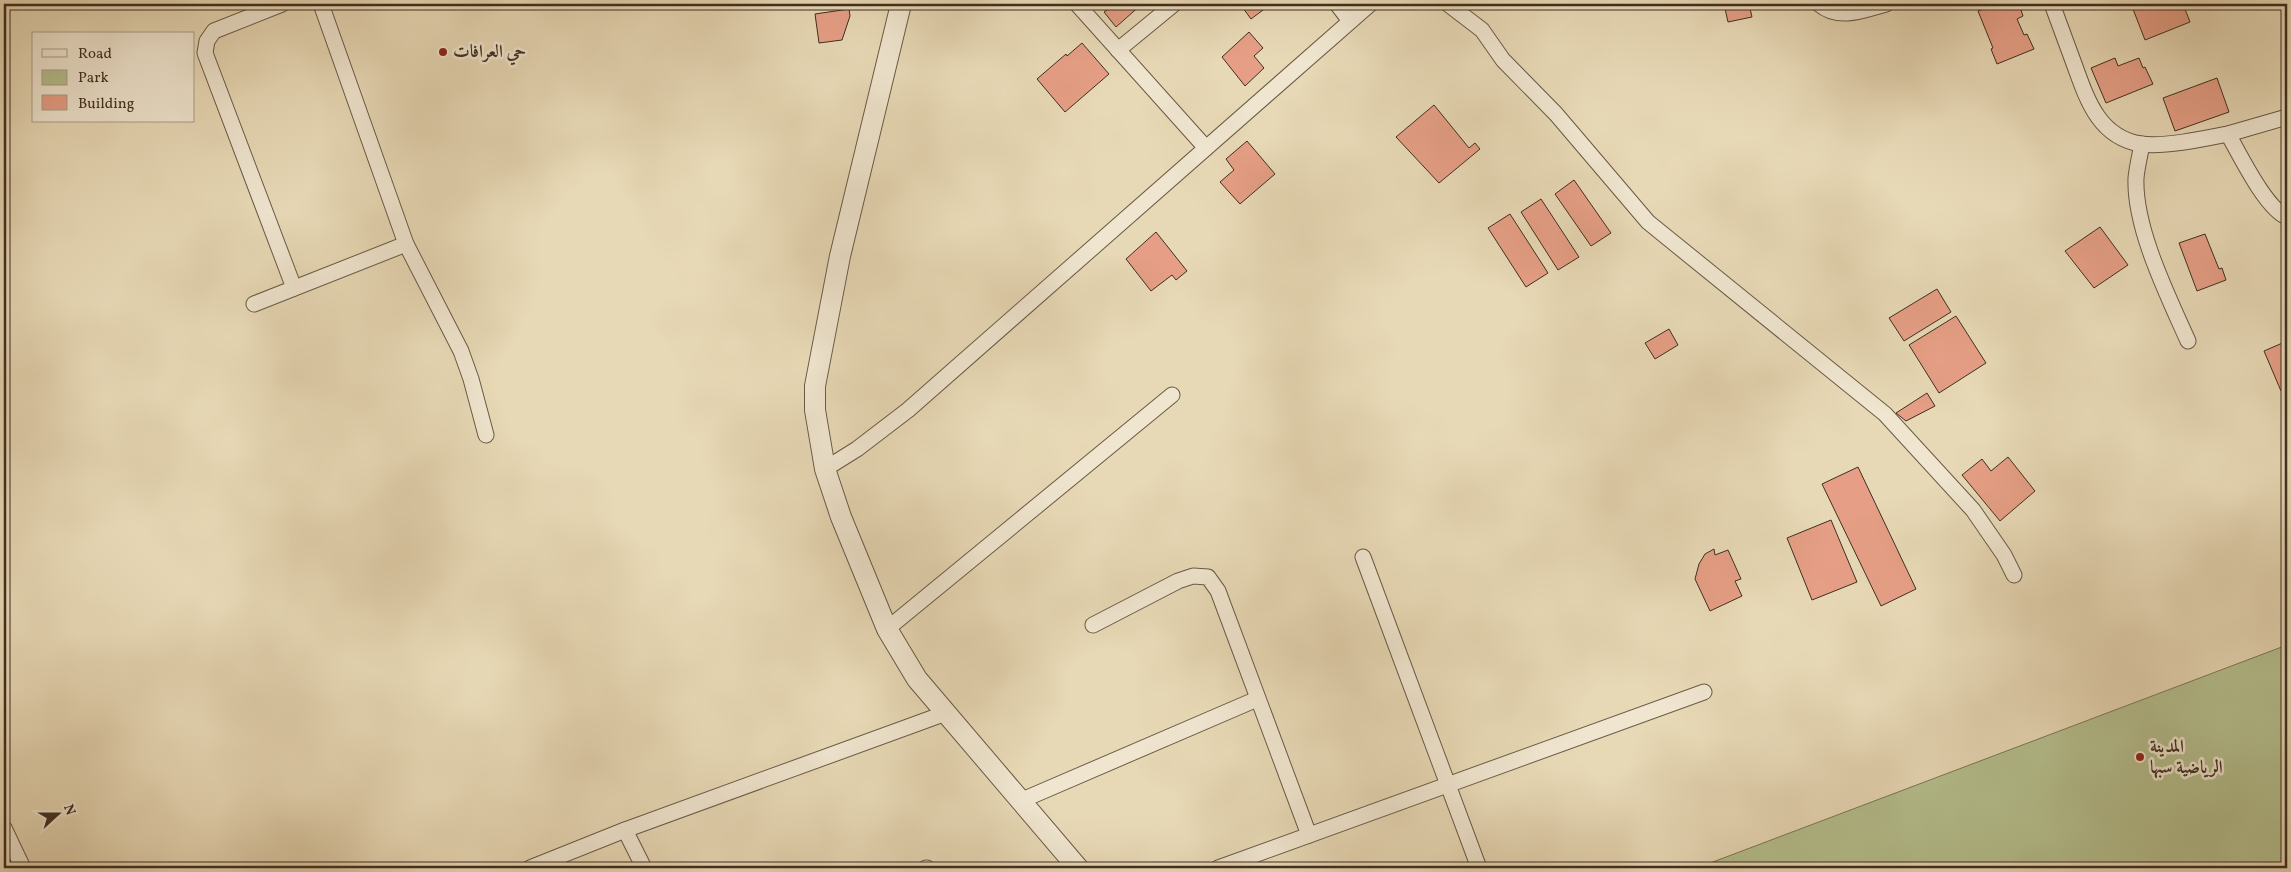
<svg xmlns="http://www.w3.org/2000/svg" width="2291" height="872" font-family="Vollkorn,Amiri,serif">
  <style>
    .green { fill: #b5bf8e; stroke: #7a7757 }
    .building { fill: #e69f86; stroke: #3f2f20 }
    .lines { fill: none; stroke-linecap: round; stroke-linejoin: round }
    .minor-casing { stroke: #695a46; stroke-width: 17 }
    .tertiary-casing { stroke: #695a46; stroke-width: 22 }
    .minor { stroke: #f0e6d0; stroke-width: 15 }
    .tertiary { stroke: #f0e6d0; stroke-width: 20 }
    .poi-dot { fill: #8f2418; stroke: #f0e6d0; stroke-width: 2 }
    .labels { text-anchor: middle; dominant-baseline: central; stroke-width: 5; stroke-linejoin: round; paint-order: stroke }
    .poi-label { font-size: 18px; font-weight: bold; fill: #3f2f20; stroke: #f0e6d0; text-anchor: start }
  </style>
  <rect width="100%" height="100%" fill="#e8d9b6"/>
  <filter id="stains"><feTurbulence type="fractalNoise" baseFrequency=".004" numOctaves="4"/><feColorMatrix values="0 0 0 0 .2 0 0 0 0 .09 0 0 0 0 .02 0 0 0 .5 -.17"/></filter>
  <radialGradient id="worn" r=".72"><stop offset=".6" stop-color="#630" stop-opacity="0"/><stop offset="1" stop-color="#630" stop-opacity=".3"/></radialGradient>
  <!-- green -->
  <polygon class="green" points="2287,645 2287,868 1697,868"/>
  <!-- building -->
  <g class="building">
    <polygon points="1107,4 1142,4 1116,27 1104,12 1110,8"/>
    <polygon points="1240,4 1271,4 1251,19"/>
    <polygon points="1724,4 1749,4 1752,17 1728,22"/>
    <polygon points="1996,4 2011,4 2013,10 2020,7 2023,16 2017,19 2024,35 2027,34 2034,49 1997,64 1991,49 1993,48 1978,11"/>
    <polygon points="2131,4 2183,4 2190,22 2145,40"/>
    <polygon points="849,9 850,16 842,40 819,43 815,14"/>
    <polygon points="1249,32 1263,48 1254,56 1264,68 1245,86 1222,57"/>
    <polygon points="1082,43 1109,74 1065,112 1037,79 1066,54 1067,56"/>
    <polygon points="2115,58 2118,66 2139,58 2143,68 2145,67 2153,84 2106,103 2091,68"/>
    <polygon points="2217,78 2229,112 2175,131 2163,98"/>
    <polygon points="1434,105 1469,148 1475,143 1480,149 1439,183 1396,137"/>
    <polygon points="1247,141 1275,174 1240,204 1220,182 1234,170 1226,159"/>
    <polygon points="1574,180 1611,233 1591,246 1555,194"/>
    <polygon points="1541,199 1579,257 1558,270 1521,212"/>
    <polygon points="1510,214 1548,273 1526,287 1488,228"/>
    <polygon points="2100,227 2128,265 2094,288 2065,251"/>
    <polygon points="1156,232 1187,271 1176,280 1172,275 1151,291 1126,259"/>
    <polygon points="2205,234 2219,269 2222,268 2226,280 2197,291 2179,243"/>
    <polygon points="1937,289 1951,312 1904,341 1889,318"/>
    <polygon points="1956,316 1986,363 1939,393 1909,345"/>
    <polygon points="1669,329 1678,345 1655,359 1645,343"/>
    <polygon points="2287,341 2287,388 2281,391 2264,351"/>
    <polygon points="1927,393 1935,406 1906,421 1896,413"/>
    <polygon points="2008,457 2035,491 2000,521 1962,475 1982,459 1991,471"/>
    <polygon points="1858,467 1916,589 1881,606 1822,484"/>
    <polygon points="1831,520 1857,582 1812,600 1787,538"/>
    <polygon points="1714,549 1715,555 1728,550 1741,579 1735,581 1742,596 1710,611 1695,579 1699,564 1705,554"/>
  </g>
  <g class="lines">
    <defs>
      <g id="minor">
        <polyline points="282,4 214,31 207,41 205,53 294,288"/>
        <polyline points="321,4 406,244 461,351 471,379 486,435"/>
        <polyline points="1077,4 1206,148"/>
        <polyline points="1337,4 1350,21"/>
        <polyline points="1448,4 1482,30 1503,60 1556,114 1648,222 1885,414 1973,510 2004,555 2014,575"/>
        <path d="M1819,4C1839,21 1864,10 1886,4"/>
        <path d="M2052,4C2059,23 2066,42 2073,61C2086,96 2097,137 2141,144C2165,147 2203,139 2228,134C2240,155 2266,209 2287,217"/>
        <polyline points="1118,50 1174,4"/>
        <polyline points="2228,134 2287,117"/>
        <path d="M2142,144C2140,155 2137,167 2136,178C2134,228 2168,296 2188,341"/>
        <polyline points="254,304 406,244"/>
        <polyline points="825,469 857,449 908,410 1370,4"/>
        <polyline points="1363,557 1479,868"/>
        <polyline points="1093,625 1178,581 1193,576 1208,577 1218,591 1309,835"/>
        <polyline points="887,629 1172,395"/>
        <polyline points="1020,801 1257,699"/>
        <polyline points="4,828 23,868"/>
        <polyline points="625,830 644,868"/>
        <polyline points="530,868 625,830 946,713"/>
        <polyline points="926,868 927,868"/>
        <polyline points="1218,868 1704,692"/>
      </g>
      <polyline id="tertiary" points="901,4 840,256 815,386 815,410 825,469 841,517 887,629 917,679 1078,868"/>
    </defs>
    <!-- minor casing -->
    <use href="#minor" class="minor-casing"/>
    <!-- tertiary casing -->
    <use href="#tertiary" class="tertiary-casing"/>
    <!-- minor -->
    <use href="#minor" class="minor"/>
    <!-- tertiary -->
    <use href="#tertiary" class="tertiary"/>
  </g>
  <!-- markers -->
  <g class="poi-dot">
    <circle cx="443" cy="52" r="5"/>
    <circle cx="2140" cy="757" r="5"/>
  </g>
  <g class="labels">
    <!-- poi labels -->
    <g class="poi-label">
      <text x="453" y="52">حي العرافات</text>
      <text x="2150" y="747">المدينة<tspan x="2150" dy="21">الرياضية سبها</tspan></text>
    </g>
  </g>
  <!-- margin -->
  <rect width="2291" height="872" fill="none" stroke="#e8d9b6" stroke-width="20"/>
  <rect x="5" y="5" width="2281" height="862" fill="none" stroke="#3f2f20" stroke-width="2.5"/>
  <rect x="10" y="10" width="2271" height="852" fill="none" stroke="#3f2f20"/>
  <!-- legend -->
  <rect x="32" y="32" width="162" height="90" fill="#f0e6d0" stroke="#a99d8a"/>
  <rect x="42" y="49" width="25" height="8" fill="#f0e6d0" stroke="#a99d8a"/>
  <text x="78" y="58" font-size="15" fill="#3f2f20">Road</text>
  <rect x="42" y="70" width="25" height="15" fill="#b5bf8e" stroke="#a99d8a"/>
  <text x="78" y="82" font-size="15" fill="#3f2f20">Park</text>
  <rect x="42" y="95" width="25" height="15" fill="#e69f86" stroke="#a99d8a"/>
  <text x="78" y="108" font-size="15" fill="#3f2f20">Building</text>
  <!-- north arrow -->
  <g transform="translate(58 814) rotate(69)" stroke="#f0e6d0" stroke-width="4" paint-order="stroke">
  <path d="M0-4L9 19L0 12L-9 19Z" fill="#3f2f20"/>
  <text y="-8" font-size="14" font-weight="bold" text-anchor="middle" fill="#3f2f20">N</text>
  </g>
  <rect width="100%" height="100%" filter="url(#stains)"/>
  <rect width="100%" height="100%" fill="url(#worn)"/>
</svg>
